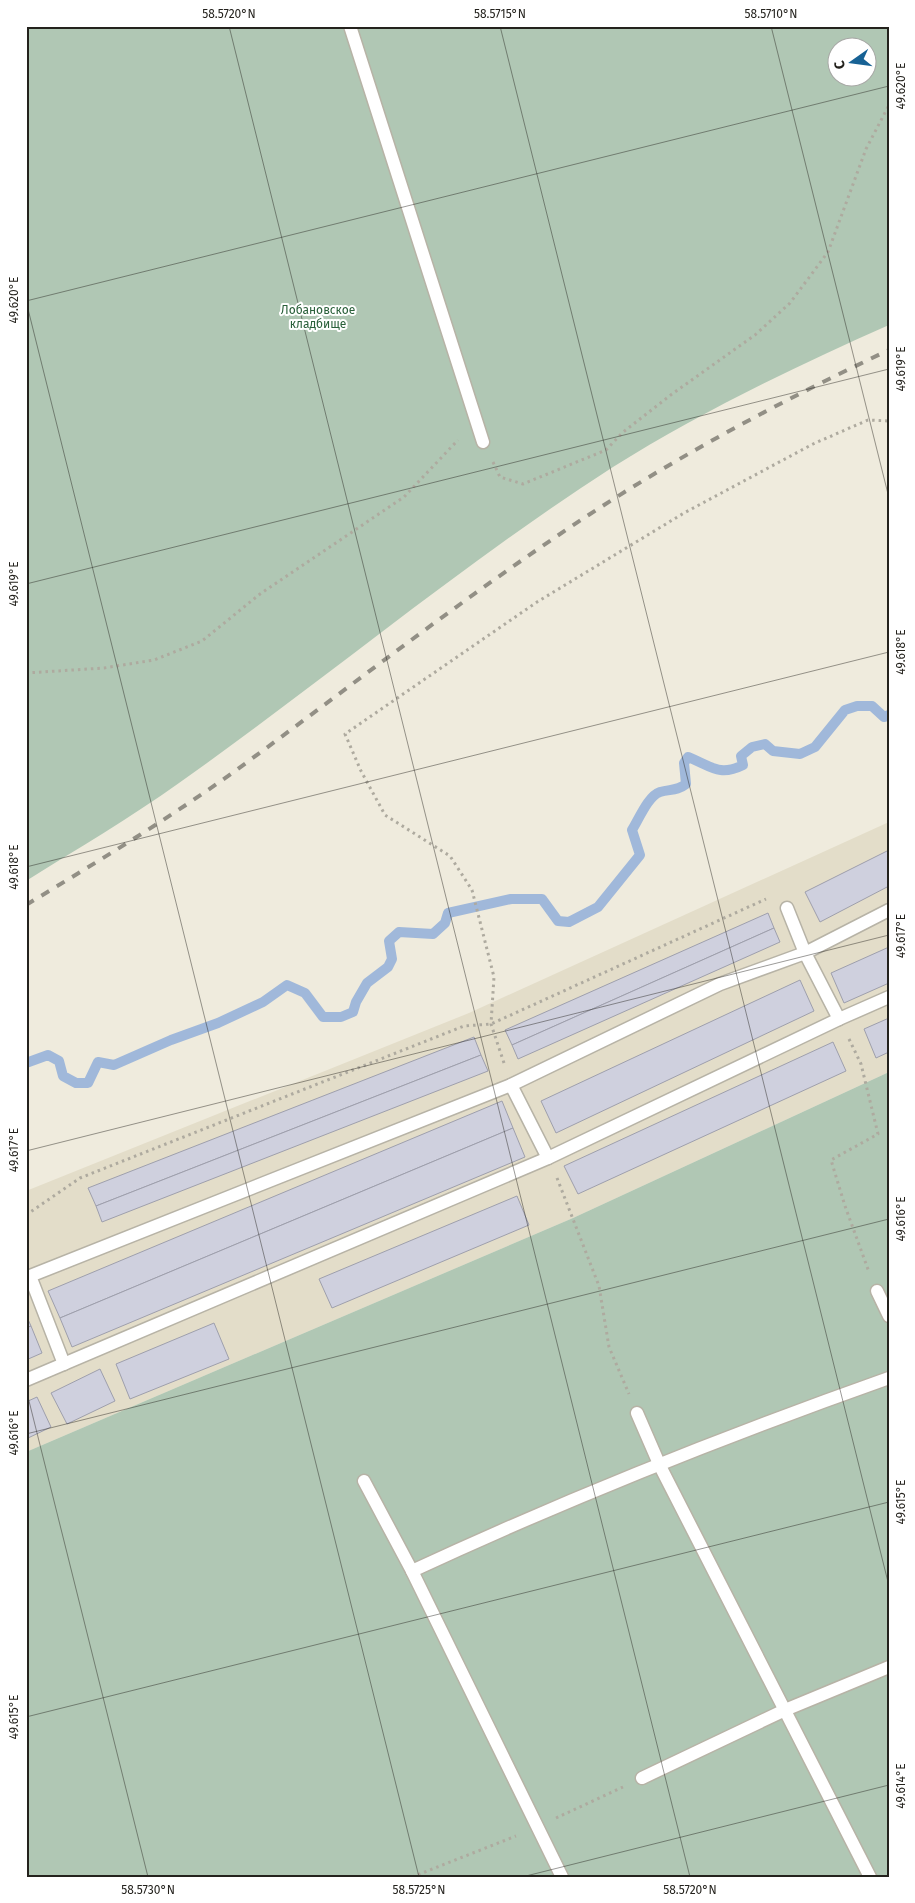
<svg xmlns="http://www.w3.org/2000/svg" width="915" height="1903" font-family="'Fira Sans',sans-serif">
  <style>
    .built { fill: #e3ddc9 }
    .green { fill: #b0c7b4; fill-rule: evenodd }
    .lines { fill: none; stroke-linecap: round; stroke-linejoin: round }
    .stream { stroke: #a0b8da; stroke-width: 10 }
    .building { fill: #cfd0de; stroke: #9e9fac }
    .lane-casing { stroke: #b7b3a6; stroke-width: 15 }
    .path { stroke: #aeaa9f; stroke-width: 3; stroke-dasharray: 2.5 4; stroke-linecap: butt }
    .lane { stroke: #fff; stroke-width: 12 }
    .rail { stroke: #928f85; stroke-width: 4; stroke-dasharray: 9 9; stroke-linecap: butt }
    .ticks { fill: none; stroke: #24221d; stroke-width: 1; stroke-opacity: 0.45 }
    .labels { text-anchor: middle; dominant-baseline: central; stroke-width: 4; stroke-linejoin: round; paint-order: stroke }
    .park-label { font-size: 12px; fill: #2a603a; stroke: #fff }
    .neatline { fill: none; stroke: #24221d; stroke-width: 2 }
    .ticks-label { font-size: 12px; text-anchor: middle; fill: #24221d }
  </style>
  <rect width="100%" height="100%" fill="#efebdd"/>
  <!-- built -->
  <polygon class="built" points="889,822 889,1072 573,1218 26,1452 26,1191 469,1013"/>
  <!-- green -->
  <g class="green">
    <path d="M26,26H889V325C794,367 701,412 613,467C462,564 325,680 179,783C130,818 77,849 26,881ZM838,48H868V78H838Z"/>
    <polygon points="889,1072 889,1877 26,1877 26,1452 573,1218"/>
  </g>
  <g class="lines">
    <!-- stream -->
    <path class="stream" d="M26,1063L48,1055L59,1061L63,1076L76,1083H88L98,1062L114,1065L171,1040L218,1023L263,1002L287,985L305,993L323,1017H341L353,1012L356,1002L367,983L388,967L392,959L389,941L399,932L433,934L445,923L448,913L511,899H542L558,921L569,922L598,907L640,855L632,830C639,819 648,796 660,792C671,789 677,791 686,784L684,763L688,757C711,766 719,777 743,765L741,756L752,747L765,744L773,751L800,754L815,747L845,710L857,706H872L884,717L889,715"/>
  </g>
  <!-- building -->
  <g class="building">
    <polygon points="889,850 889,886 820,922 805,892"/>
    <polygon points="768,913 774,928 512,1045 505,1030"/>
    <polygon points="774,928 780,942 518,1059 512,1045"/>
    <polygon points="889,947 889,983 844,1003 831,973"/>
    <polygon points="800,980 814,1011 556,1133 541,1101"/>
    <polygon points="889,1018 889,1052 876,1058 864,1029"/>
    <polygon points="474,1037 481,1055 96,1206 88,1188"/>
    <polygon points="833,1042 846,1071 578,1194 564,1166"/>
    <polygon points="481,1055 488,1071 102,1222 96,1206"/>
    <polygon points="502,1101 513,1128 60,1318 48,1291"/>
    <polygon points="513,1128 525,1157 72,1347 60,1318"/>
    <polygon points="517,1196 529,1225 332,1308 319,1279"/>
    <polygon points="26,1315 31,1326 26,1328"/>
    <polygon points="214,1323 229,1359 130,1399 116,1364"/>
    <polygon points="31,1326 42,1353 26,1360 26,1328"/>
    <polygon points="100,1369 115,1401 67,1424 51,1393"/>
    <polygon points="37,1397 51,1427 26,1439 26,1402"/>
  </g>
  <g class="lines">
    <defs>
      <g id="lane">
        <polyline points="350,26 483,442"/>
        <polyline points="787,908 805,953 839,1019"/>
        <polyline points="511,1085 548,1158"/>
        <polyline points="877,1291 889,1316"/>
        <polyline points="64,1364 30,1276 511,1085 720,984 805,953 889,910"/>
        <polyline points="26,1380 548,1158 839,1019 889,997"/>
        <polyline points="637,1413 660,1466 870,1877"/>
        <polyline points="364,1481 412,1571 562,1877"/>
        <path d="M412,1571C567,1499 728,1435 889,1378"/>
        <polyline points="642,1778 785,1710 889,1667"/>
      </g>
    </defs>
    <!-- lane casing -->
    <use href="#lane" class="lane-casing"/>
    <!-- path -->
    <g class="path">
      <polyline points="493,462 500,477 523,484 606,450 622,433 672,394 755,335 790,303 828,252 866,149 889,105"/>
      <polyline points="26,673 104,668 154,660 202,641 260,594 404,497 458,440"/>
      <polyline points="849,1039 861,1064 878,1134 831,1160 845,1206 869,1272"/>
      <polyline points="504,1063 491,1024 494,977 472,890 450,856 385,815 361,771 345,734 537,602 684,513 813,444 868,420 889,421"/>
      <polyline points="557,1178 599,1286 609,1347 629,1394"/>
      <polyline points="26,1215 80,1178 464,1026 491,1024 766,899"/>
      <polyline points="556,1818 623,1787"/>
      <polyline points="412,1877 516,1836"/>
    </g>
    <!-- lane -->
    <use href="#lane" class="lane"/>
    <!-- rail -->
    <path class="rail" d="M26,905C97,862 168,819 235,771C346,690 454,605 569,528C670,460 779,402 889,350"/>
  </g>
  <!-- ticks -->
  <path class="ticks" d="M229,26L690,1877M500,26L889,1586M771,26L889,498M26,301L889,86M26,301L419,1877M26,584L889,369M26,867L889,652M26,1151L889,935M26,1389L148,1877M26,1434L889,1219M26,1717L889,1502M522,1877L889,1785"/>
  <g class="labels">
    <!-- park labels -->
    <g class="park-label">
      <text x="318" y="310">Лобановское<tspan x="318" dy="14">кладбище</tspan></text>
    </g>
  </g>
  <!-- border -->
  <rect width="915" height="1903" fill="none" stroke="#ffffff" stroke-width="55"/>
  <!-- north arrow -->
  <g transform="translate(852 62) rotate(256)"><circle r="24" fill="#ffffff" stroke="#a7a7a5"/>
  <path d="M0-4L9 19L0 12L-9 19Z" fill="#176295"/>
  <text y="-8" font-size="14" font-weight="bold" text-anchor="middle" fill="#24221d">С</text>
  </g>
  <rect x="28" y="28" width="860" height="1848" class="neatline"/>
  <g class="ticks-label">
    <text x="229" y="18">58.5720°N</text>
    <text x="500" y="18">58.5715°N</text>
    <text x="771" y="18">58.5710°N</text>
    <text transform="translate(901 86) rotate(-90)" y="4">49.620°E</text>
    <text transform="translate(14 300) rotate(-90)" y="4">49.620°E</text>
    <text transform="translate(901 369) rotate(-90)" y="4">49.619°E</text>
    <text transform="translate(14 584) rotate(-90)" y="4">49.619°E</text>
    <text transform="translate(901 652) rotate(-90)" y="4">49.618°E</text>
    <text transform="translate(14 867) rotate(-90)" y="4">49.618°E</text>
    <text transform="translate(901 936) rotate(-90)" y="4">49.617°E</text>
    <text transform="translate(14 1150) rotate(-90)" y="4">49.617°E</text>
    <text transform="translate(901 1219) rotate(-90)" y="4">49.616°E</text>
    <text transform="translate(14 1433) rotate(-90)" y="4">49.616°E</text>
    <text transform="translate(901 1502) rotate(-90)" y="4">49.615°E</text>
    <text transform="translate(14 1717) rotate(-90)" y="4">49.615°E</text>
    <text transform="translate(901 1786) rotate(-90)" y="4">49.614°E</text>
    <text x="148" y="1894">58.5730°N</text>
    <text x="419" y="1894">58.5725°N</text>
    <text x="690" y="1894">58.5720°N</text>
  </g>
</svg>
